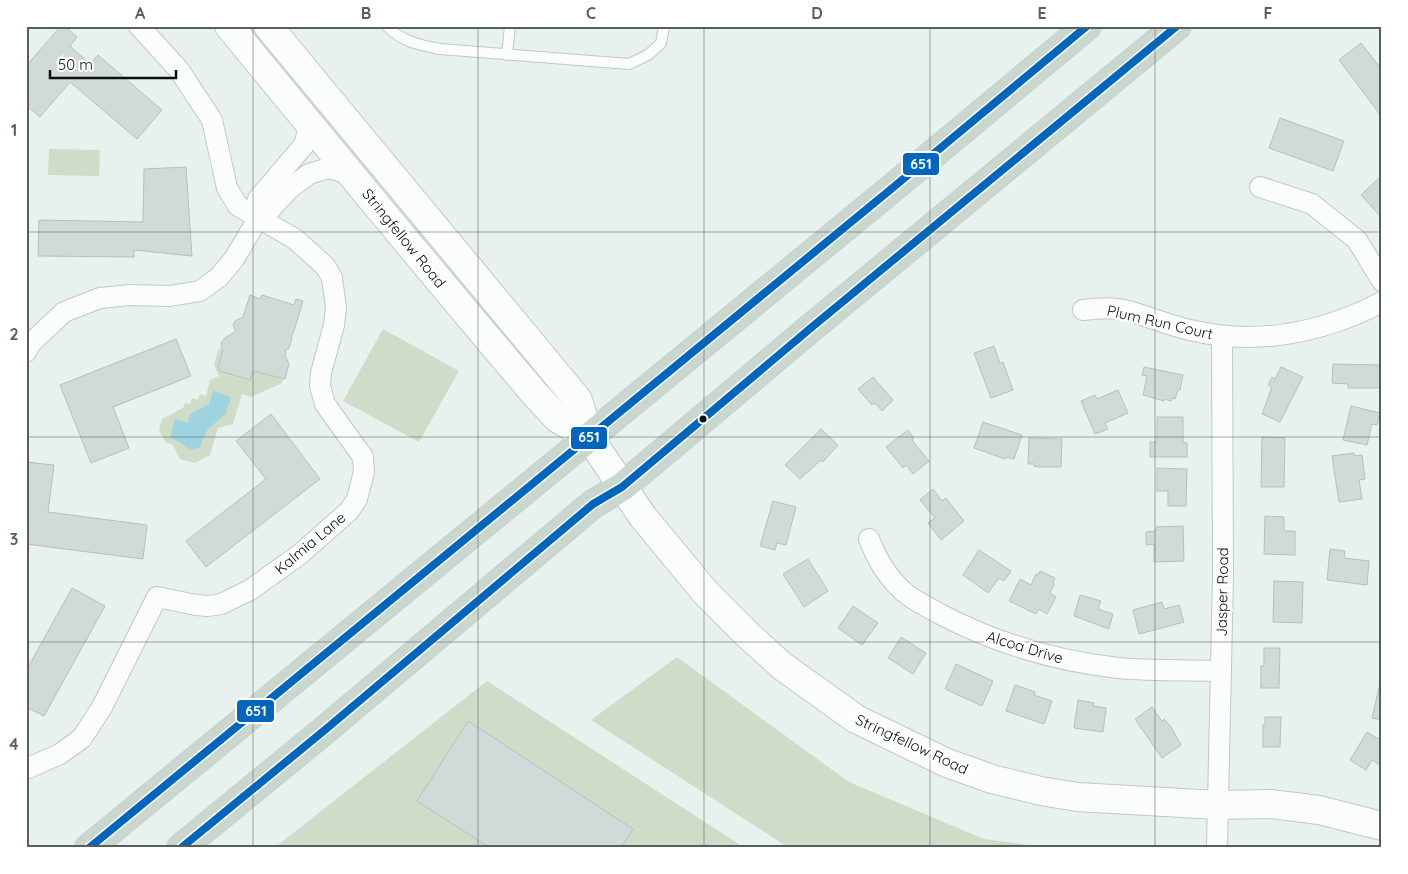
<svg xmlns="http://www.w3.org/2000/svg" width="1408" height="874" font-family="Quicksand,sans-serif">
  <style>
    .green { fill: #cdddc8 }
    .water { fill: #9ed4e1 }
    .building { fill: #d0dad8; stroke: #b7bfbe }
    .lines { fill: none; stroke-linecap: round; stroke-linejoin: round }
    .lane-casing { stroke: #bfc8c6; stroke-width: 12 }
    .street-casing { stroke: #bfc8c6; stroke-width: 22 }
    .secondary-casing { stroke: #bfc8c6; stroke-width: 30 }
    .highway-casing { stroke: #cacfce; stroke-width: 30 }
    .lane { stroke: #fbfdfd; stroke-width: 10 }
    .street { stroke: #fbfdfd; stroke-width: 20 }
    .secondary { stroke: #fbfdfd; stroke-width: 28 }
    .highway { stroke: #c9d7cf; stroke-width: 28 }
    .bus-1-casing { stroke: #fff; stroke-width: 11 }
    .bus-1 { stroke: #0065bd; stroke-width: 8 }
    .grid { fill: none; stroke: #575f5d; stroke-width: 1; stroke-opacity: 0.55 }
    .bus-dot { fill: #09100e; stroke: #fff; stroke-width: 2 }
    .labels { text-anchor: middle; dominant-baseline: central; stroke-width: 5; stroke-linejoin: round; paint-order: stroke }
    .street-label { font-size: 15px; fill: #09100e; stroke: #fff }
    .line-badge { stroke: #fff; stroke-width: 2 }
    .badge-label { font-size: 14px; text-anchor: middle; font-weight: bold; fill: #fff }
    .neatline { fill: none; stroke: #575f5d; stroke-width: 2 }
    .grid-label { font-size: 16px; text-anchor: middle; font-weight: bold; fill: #575f5d }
  </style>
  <rect width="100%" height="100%" fill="#e7f2ef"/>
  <!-- green -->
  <g class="green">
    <polygon points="49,149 100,150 99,176 48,175"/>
    <polygon points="383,329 459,371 419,442 343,401"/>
    <polygon points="221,347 223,350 218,367 220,371 250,380 253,371 283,379 282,383 251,397 242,394 233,424 218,428 210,455 195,463 180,459 172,444 166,443 159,430 162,419 183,408 185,403 190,404 192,398 198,400 200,394 206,396 210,380 219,376 214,365 218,350"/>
    <polygon points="677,657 849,782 984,839 1051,848 789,848 591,720"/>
    <polygon points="487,681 745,848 274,848"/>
  </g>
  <!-- water -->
  <polygon class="water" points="213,391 231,397 226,413 207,430 200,447 191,450 178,441 170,438 175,419 188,423 190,414 209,404"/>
  <!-- building -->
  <g class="building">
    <polygon points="61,26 65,26 77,37 70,46 90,64 98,55 162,110 137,139 70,82 40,117 26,105 26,66"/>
    <polygon points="1361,43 1382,70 1382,117 1339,60"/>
    <polygon points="1280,118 1344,141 1333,171 1269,148"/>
    <polygon points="186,167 192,256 134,250 134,257 38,256 39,220 143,222 144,169"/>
    <polygon points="1381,176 1382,177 1382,218 1361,195"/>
    <polygon points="250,295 260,299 262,295 294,305 296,299 303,301 293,334 291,336 292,338 289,348 286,350 285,355 289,364 285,379 253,371 250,380 220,371 218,367 223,350 221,343 225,338 236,331 233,325 235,321 243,317"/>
    <polygon points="176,339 191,376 113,407 129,448 91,463 60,385"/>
    <polygon points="994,346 1000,363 1003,362 1013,390 991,398 974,353"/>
    <polygon points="1333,364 1382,365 1382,388 1348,388 1348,384 1332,383"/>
    <polygon points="1144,367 1183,375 1180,390 1178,390 1175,399 1172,398 1171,401 1164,399 1164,401 1143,395 1147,376 1142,375"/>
    <polygon points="1281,367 1303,377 1280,422 1262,414 1272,387 1268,385 1272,377 1275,379"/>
    <polygon points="873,377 893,400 882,411 875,403 872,405 858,389"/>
    <polygon points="1118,390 1128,413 1105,423 1108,429 1095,434 1081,401 1095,395 1097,399"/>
    <polygon points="1351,406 1380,413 1377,425 1372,424 1367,445 1343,440"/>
    <polygon points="271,414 320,479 206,567 186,541 266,479 236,441"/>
    <polygon points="1157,417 1183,417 1183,442 1187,443 1187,457 1150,457 1150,442 1157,442"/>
    <polygon points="983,422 1022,435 1014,459 1006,457 1005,459 974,448"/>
    <polygon points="821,429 838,445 823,462 821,460 800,479 785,465"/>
    <polygon points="908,430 914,438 912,440 929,461 913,474 906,465 903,468 886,447"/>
    <polygon points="1262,437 1285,438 1284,487 1261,487"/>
    <polygon points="1029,438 1062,439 1061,467 1039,467 1034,466 1034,464 1028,464"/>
    <polygon points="1354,453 1355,456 1362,455 1365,479 1359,480 1362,499 1339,502 1332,456"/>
    <polygon points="26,462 54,465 48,512 147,525 143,559 26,544"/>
    <polygon points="1157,468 1187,469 1186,506 1168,506 1168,491 1157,491"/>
    <polygon points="933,489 942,501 946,498 964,521 941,540 928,523 935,518 920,500"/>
    <polygon points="773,501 796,507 786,545 777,543 775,550 760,546"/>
    <polygon points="1265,516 1284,517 1284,531 1295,531 1295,555 1264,554"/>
    <polygon points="1183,526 1184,561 1154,562 1154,544 1146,545 1146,532 1156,531 1156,527"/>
    <polygon points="1330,549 1345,551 1344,558 1369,561 1367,585 1327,580"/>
    <polygon points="979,550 1011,571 1004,581 999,578 988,593 963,575"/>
    <polygon points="808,559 828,591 804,607 783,574"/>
    <polygon points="1040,571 1055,578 1053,583 1054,584 1050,593 1056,597 1047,614 1039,609 1036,614 1009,601 1020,579 1031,585 1036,574 1038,575"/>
    <polygon points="1274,581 1303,582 1302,623 1273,622"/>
    <polygon points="72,588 105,606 44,716 26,707 26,671"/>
    <polygon points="1080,595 1101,601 1098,609 1113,614 1109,629 1074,616"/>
    <polygon points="1162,602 1164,609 1179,605 1184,622 1139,634 1133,610"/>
    <polygon points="853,606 878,623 862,645 838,628"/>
    <polygon points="901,637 926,653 913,674 888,658"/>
    <polygon points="1264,648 1280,648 1279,688 1261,688 1261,666 1264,666"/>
    <polygon points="956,664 993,681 982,706 945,689"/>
    <polygon points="1381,679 1382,679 1382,720 1372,718"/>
    <polygon points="1015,685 1035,692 1034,695 1052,701 1044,724 1006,711"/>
    <polygon points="1078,700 1094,703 1093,706 1106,708 1103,732 1074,728"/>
    <polygon points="1152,707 1162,721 1164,719 1171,727 1181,745 1162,758 1135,719"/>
    <polygon points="1265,717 1281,717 1280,747 1263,747 1263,725 1265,725"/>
    <polygon points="468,721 633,829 621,848 490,848 417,801"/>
    <polygon points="1367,732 1382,741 1382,766 1372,760 1366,770 1350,760"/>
  </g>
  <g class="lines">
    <defs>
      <g id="lane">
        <path d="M387,26C402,42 420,45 440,49L629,64L648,55L661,43L664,26"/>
        <polyline points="507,55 510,26"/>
      </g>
      <g id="street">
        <polyline points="1260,187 1312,204 1357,240 1382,281"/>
        <polyline points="259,217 257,207 258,199 304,145 308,131 302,115"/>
        <path d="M1083,310C1097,308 1110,307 1124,310C1146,315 1167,325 1190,330C1256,346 1322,333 1382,302"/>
        <polyline points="26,352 31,343 64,312 100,298 130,295 170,296 200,291 219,277 234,259 259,217 267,213 289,189 309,174 329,168 344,172 353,178"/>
        <path d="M869,539C877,560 887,577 904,592C914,601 928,607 940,614C995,643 1056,661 1118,668C1152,671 1187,670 1221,671"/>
        <polyline points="26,769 60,754 82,738 102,707 157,597 196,605 208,606 221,604 250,590 299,555 349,511 357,499 364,472 363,457 325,404 320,386 321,373 334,325 336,308 332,278 325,266 295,239 238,206 227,188 212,120 179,70 139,26"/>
        <polyline points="1217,848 1223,576 1222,336"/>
      </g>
      <g id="secondary">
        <path d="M229,26C330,149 431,272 534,393L557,418L589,437"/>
        <polyline points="268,26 578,400 589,437 643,517 706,593 747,634 782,666 856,719 947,763 992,779 1041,791 1077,797 1218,805 1270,804 1319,810 1382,826"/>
      </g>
      <g id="highway">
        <polyline points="89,848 890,190 1087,26"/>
        <polyline points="181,848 326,729 593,504 622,487 812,327 1177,26"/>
      </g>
    </defs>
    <!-- lane casing -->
    <use href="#lane" class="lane-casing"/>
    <!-- street casing -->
    <use href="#street" class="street-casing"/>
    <!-- secondary casing -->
    <use href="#secondary" class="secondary-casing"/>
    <!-- highway casing -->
    <use href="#highway" class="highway-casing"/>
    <!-- lane -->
    <use href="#lane" class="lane"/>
    <!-- street -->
    <use href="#street" class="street"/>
    <!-- secondary -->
    <use href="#secondary" class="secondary"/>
    <!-- highway -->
    <use href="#highway" class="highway"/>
    <defs>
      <g id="bus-1">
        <polyline points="89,848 890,190 1087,26"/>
        <polyline points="181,848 326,729 593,504 622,487 812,327 1177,26"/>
      </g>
    </defs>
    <!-- bus-1 casing -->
    <use href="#bus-1" class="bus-1-casing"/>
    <!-- bus-1 -->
    <use href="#bus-1" class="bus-1"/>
  </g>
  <!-- grid -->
  <path class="grid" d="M253,26V848M478,26V848M704,26V848M930,26V848M1155,26V848M26,232H1382M26,437H1382M26,642H1382"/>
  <!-- markers -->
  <circle class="bus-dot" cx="703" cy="419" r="4.5"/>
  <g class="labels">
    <!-- street labels -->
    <g class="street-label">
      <text transform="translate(404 238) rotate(51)">Stringfellow Road</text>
      <text transform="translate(1160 322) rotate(13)">Plum Run Court</text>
      <text transform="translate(310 543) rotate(-40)">Kalmia Lane</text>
      <text transform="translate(1222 592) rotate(-89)">Jasper Road</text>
      <text transform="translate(1025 647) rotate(17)">Alcoa Drive</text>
      <text transform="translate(912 744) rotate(25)">Stringfellow Road</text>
    </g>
  </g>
  <g class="line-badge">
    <rect x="902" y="152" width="38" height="24" rx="5" fill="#0065bd"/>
    <rect x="570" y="426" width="38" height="24" rx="5" fill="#0065bd"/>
    <rect x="236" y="699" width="39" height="24" rx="5" fill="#0065bd"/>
  </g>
  <g class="badge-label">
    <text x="921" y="169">651</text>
    <text x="589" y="442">651</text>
    <text x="256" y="716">651</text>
  </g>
  <!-- border -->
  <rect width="1408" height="874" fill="none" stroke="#ffffff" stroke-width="55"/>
  <!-- scale -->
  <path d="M50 70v8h126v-8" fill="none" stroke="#09100e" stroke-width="2.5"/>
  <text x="58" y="70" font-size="15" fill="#09100e" stroke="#ffffff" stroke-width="4" paint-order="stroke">50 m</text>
  <rect x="28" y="28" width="1352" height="818" class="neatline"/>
  <g class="grid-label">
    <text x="140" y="19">A</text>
    <text x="366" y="19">B</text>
    <text x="591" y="19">C</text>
    <text x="817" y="19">D</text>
    <text x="1042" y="19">E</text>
    <text x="1268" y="19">F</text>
    <text x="14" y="136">1</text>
    <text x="14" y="340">2</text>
    <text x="14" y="545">3</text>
    <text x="14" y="750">4</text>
  </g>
</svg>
